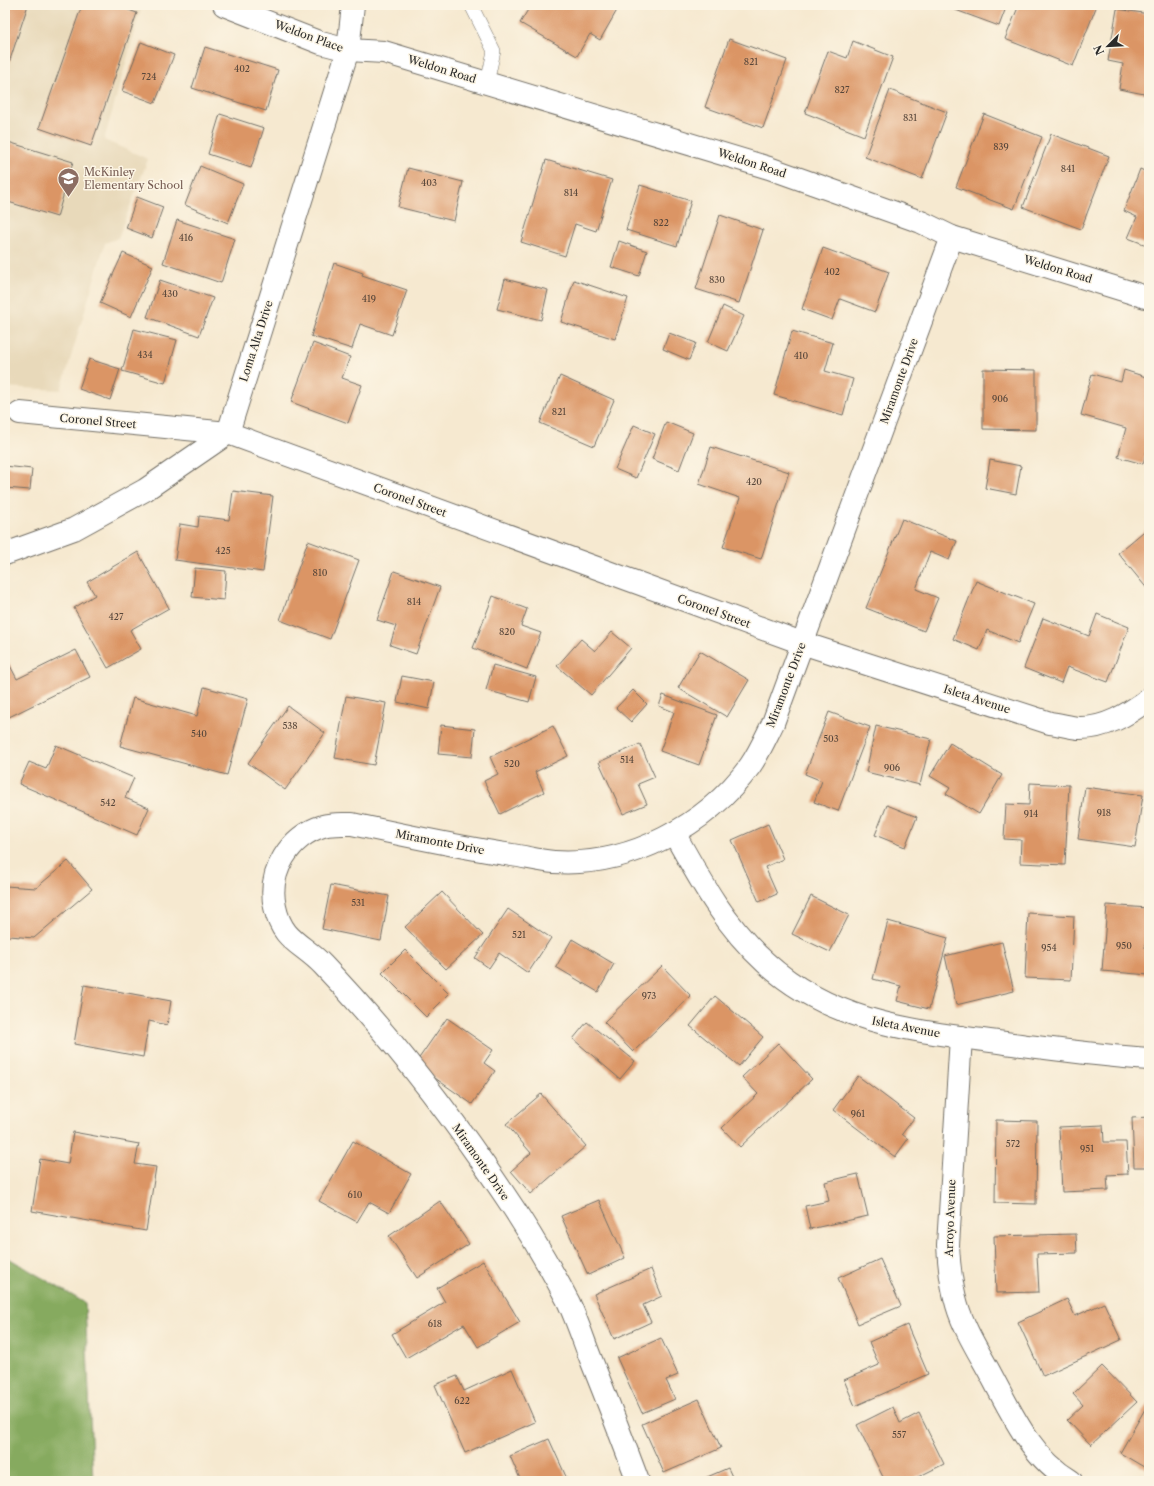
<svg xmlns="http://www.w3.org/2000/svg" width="1154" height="1486" font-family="'Libre Caslon Text',serif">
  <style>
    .built { fill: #e8d9ba }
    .forest { fill: #86aa5e; stroke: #586a44 }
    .building { fill: #db9565 }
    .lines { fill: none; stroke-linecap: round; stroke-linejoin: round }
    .service-casing { stroke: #726e65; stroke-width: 14 }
    .minor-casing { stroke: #726e65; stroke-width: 24 }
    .service { stroke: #fff; stroke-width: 13 }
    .minor { stroke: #fff; stroke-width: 22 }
    .labels { text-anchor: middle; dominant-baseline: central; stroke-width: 3; stroke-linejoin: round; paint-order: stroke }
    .number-label { font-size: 9px; fill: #57463a }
    .street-label { font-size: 11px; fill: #2b2b2b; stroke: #fcf5e5 }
    .education-label { font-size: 11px; fill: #785e54; stroke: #fcf5e5; text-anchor: start }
  </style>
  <rect width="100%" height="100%" fill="#fcf5e5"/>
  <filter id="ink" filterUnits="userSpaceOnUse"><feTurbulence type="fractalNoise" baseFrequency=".025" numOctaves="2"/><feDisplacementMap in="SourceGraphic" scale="8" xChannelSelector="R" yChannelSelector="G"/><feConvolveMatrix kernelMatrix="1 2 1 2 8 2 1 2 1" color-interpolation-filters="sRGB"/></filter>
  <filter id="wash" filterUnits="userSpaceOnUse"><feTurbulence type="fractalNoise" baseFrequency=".012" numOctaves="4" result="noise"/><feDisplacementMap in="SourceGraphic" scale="16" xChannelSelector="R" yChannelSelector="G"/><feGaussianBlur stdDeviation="0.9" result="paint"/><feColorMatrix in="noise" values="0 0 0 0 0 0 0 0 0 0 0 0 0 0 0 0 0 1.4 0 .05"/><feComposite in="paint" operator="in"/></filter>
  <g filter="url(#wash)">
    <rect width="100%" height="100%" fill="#f6e9d0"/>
    <!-- built -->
    <polygon class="built" points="5,5 142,5 104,140 148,159 118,238 105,243 61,390 5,387"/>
    <!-- forest -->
    <polygon class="forest" points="5,1256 85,1303 93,1481 5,1481"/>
    <g id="blocks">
      <!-- building -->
      <g class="building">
        <polygon points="5,5 28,5 5,75"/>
        <polygon points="82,5 115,5 137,13 91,146 39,128"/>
        <polygon points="523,5 620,5 600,40 590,34 577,56 520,23 529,8"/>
        <polygon points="942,5 1007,5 999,26"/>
        <polygon points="1019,5 1097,5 1073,66 1005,39"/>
        <polygon points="1117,9 1149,14 1149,95 1119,89 1123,64 1108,61"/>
        <polygon points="729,39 787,60 763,128 705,107"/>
        <polygon points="853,41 893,57 864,136 805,113 828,51 847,58"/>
        <polygon points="141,42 174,55 155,103 122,91"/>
        <polygon points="205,47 278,70 266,111 192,88"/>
        <polygon points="890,90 947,112 922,179 865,157"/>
        <polygon points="220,114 264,128 251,168 208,154"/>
        <polygon points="984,114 1042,137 1014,209 956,187"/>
        <polygon points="1051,134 1109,156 1081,229 1023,207"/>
        <polygon points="5,141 73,162 57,217 5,201"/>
        <polygon points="546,160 612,180 596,231 575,224 565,256 521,242"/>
        <polygon points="200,166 243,184 228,223 185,205"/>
        <polygon points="408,168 463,182 454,221 398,207"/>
        <polygon points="1140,169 1149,173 1149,246 1128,238 1137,217 1124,211"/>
        <polygon points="640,185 691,201 677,246 626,230"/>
        <polygon points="137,197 163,207 152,238 126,228"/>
        <polygon points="720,215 763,230 739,303 696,289"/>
        <polygon points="177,220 235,239 221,283 163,263"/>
        <polygon points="619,241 647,251 639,276 611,267"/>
        <polygon points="823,248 889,272 875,312 840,299 832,320 802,309"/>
        <polygon points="123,253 153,266 131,317 100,303"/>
        <polygon points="334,263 363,273 362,275 407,290 392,335 360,324 352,349 311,336"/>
        <polygon points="505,279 548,290 541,320 497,309"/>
        <polygon points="160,280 213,298 199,336 147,317"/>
        <polygon points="574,280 628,298 615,339 561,322"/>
        <polygon points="723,306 744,316 728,351 708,342"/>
        <polygon points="134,329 177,340 165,383 122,371"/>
        <polygon points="792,331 833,343 825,371 853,379 843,415 774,395"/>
        <polygon points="669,333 696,343 689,360 663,349"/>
        <polygon points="313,343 350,357 342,378 362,385 348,423 291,402"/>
        <polygon points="89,359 120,369 110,400 79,389"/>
        <polygon points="983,369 1036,370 1036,430 983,429"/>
        <polygon points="1124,370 1149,378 1149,443 1143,464 1118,457 1126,428 1081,415 1092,374 1121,382"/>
        <polygon points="560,376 614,400 594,446 540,423"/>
        <polygon points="666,422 693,433 679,470 652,459"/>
        <polygon points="634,425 655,434 636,478 615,469"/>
        <polygon points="711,447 789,472 761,559 723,547 740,498 699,484"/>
        <polygon points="990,460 1021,466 1016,494 985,488"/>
        <polygon points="5,466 32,469 30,490 5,488"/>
        <polygon points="233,491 273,496 263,572 175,560 180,524 198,527 199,516 229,520"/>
        <polygon points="902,519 957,541 949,560 930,552 916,589 938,598 924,631 866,608"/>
        <polygon points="1149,527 1149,591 1118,553"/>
        <polygon points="308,541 359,560 330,639 280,620"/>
        <polygon points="138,552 169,608 130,630 141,649 108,668 74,608 95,595 87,582"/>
        <polygon points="195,568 226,571 224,600 192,597"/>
        <polygon points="394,571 440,587 416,654 390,645 396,626 377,620"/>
        <polygon points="976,581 1034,604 1018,643 987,630 979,650 953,639"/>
        <polygon points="493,596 527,609 521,626 541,633 527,669 473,648"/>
        <polygon points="1097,614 1129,627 1108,682 1067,667 1061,683 1024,668 1043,618 1089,636"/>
        <polygon points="612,632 631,648 591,695 557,666 581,639 595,651"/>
        <polygon points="76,650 90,677 5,719 5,656 17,679"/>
        <polygon points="700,651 749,680 727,717 678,688"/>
        <polygon points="493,665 536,677 529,702 486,690"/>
        <polygon points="402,676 434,682 429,709 397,702"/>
        <polygon points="204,687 248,699 227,775 120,746 133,698 197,716"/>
        <polygon points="633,690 647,704 631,722 616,708"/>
        <polygon points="663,695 717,715 699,765 660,751 674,712 659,706"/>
        <polygon points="346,696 386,703 374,765 335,758"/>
        <polygon points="288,706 325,733 285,790 248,763"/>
        <polygon points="829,712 870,727 838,811 814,802 822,781 805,774"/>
        <polygon points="441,725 475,729 472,757 438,754"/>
        <polygon points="553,726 568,756 535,772 544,792 500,814 484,781 498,774 490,757"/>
        <polygon points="876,726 931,739 920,785 866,772"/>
        <polygon points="950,743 1002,775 979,814 946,794 950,788 930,776"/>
        <polygon points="640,744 655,777 638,784 647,804 623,814 599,762"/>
        <polygon points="56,745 134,778 125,798 149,808 137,835 19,784 29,762 46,769"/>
        <polygon points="1030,783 1069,785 1065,865 1020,863 1021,840 1004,839 1006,804 1029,805"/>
        <polygon points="1085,787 1143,795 1135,847 1078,839"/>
        <polygon points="887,805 917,817 905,847 875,835"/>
        <polygon points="768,824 783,859 765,867 777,894 759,902 732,840"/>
        <polygon points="68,861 92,889 34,938 9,936 5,939 5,886 36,888"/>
        <polygon points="331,885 389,896 381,941 322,929"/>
        <polygon points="442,892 483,935 446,969 405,927"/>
        <polygon points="811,896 849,915 830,952 792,934"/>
        <polygon points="1107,905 1148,908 1145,948 1149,949 1149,975 1102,971"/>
        <polygon points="508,909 551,938 528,973 499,953 489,968 475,958"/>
        <polygon points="1028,913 1074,916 1071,980 1025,978"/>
        <polygon points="888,921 948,938 929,1009 897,1001 901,986 873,979"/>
        <polygon points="572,939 614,964 598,992 556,967"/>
        <polygon points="1002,942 1014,991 956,1005 945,956"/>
        <polygon points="405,950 449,994 426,1017 382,973"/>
        <polygon points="662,966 691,996 633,1052 604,1022"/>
        <polygon points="84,985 171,1001 167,1025 149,1021 143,1057 74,1044"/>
        <polygon points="715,996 763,1037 739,1066 690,1026"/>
        <polygon points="447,1018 493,1050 484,1063 495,1071 472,1104 415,1064"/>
        <polygon points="587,1022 635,1061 620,1079 573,1039"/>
        <polygon points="778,1043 812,1079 740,1147 722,1128 758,1094 742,1077"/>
        <polygon points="858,1076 914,1118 902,1134 908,1139 895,1157 833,1110"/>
        <polygon points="541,1094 586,1146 531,1194 511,1171 531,1153 506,1124"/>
        <polygon points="1149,1117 1149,1167 1134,1167 1132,1118"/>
        <polygon points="996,1120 1037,1121 1036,1204 995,1203"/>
        <polygon points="1103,1125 1104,1142 1126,1142 1128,1174 1107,1175 1108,1190 1062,1192 1059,1127"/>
        <polygon points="73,1132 139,1144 135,1164 156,1167 146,1231 32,1211 40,1159 68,1164"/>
        <polygon points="353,1141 411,1174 389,1213 369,1202 357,1222 319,1201"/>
        <polygon points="858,1174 868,1216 810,1229 805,1206 829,1201 825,1182"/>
        <polygon points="599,1200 625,1258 588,1275 561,1216"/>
        <polygon points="440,1201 469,1244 417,1278 389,1236"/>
        <polygon points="1076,1234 1077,1253 1037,1254 1039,1292 996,1293 994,1236"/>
        <polygon points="880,1259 901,1306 858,1324 838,1278"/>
        <polygon points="483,1261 520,1322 478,1347 464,1324 406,1358 392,1334 445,1302 437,1288"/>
        <polygon points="651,1269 662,1296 643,1305 651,1322 614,1339 594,1294"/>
        <polygon points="1067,1299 1075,1316 1104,1303 1121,1340 1043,1376 1018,1322"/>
        <polygon points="907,1325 928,1374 855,1406 844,1380 879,1365 869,1342"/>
        <polygon points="661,1338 678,1375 666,1380 675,1399 642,1413 617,1358"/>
        <polygon points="1102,1366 1137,1402 1091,1445 1067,1420 1083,1405 1073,1394"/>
        <polygon points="512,1369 535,1422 465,1453 435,1385 457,1376 464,1391"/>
        <polygon points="699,1399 721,1448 664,1473 642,1424"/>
        <polygon points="1149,1402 1149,1470 1120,1453"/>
        <polygon points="893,1407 900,1423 919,1413 944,1464 910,1481 885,1481 857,1425"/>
        <polygon points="549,1439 568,1481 521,1481 510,1456"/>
        <polygon points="728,1468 734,1481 698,1481"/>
      </g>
    </g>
  </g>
  <g filter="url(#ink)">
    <use href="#blocks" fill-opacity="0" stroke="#726e65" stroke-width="1"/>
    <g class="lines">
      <defs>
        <g id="service">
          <polyline points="471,5 494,51 487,83"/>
          <polyline points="5,412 20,413"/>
        </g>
        <g id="minor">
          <polyline points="224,5 321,43 348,50 384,52 769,168 921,222 952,237 1149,298"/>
          <path d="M20,413L228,433L802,643L1050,723C1059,724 1069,727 1078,728C1105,729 1128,714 1149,699"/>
          <polyline points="5,554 74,529 145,490 228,433 348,50 353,5"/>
          <path d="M674,833C700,880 725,926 766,963C834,1025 918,1031 1005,1043C1053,1049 1101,1056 1149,1059"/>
          <path d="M961,1037L948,1245C949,1266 951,1285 957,1305C964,1329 978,1351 990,1373C1011,1412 1031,1458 1071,1481"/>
          <path d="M638,1481C623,1441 608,1402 592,1362C584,1342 577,1320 568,1301C548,1263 526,1226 502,1191C449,1112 389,1034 323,965C302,943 282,941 275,907C267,872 290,836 323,826C332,823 342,824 352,824C405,835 458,847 512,855C526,857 540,861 554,862C629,867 706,826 750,766C759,753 766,737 773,723L952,237"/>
        </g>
      </defs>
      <!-- service casing -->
      <use href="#service" class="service-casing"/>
      <!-- minor casing -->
      <use href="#minor" class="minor-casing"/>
      <!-- service -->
      <use href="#service" class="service"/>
      <!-- minor -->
      <use href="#minor" class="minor"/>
    </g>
  </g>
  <!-- icons -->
  <defs>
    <symbol id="school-pin" viewBox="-11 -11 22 30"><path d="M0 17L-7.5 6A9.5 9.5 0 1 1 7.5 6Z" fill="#8d6e63" stroke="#fcf5e5"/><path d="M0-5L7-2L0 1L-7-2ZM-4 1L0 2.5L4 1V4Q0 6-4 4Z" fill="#fff"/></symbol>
  </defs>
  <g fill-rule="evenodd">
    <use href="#school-pin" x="56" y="166" width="25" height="34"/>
  </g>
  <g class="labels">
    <!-- number labels -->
    <g class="number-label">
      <text x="751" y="61">821</text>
      <text x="242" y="68">402</text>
      <text x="149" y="76">724</text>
      <text x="842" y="89">827</text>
      <text x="910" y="117">831</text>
      <text x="1001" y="146">839</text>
      <text x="1068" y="168">841</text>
      <text x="429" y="182">403</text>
      <text x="571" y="192">814</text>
      <text x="661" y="222">822</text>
      <text x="186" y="237">416</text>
      <text x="832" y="271">402</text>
      <text x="717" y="279">830</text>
      <text x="170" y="293">430</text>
      <text x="369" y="298">419</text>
      <text x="145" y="354">434</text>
      <text x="801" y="355">410</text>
      <text x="1000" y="398">906</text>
      <text x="559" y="411">821</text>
      <text x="754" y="481">420</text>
      <text x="223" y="550">425</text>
      <text x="320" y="572">810</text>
      <text x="414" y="601">814</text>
      <text x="116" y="616">427</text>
      <text x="507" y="631">820</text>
      <text x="290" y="725">538</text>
      <text x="199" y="733">540</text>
      <text x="831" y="738">503</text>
      <text x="627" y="759">514</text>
      <text x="512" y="763">520</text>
      <text x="892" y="767">906</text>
      <text x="108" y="802">542</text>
      <text x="1104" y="812">918</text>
      <text x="1031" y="813">914</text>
      <text x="358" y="902">531</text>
      <text x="519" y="934">521</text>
      <text x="1124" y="945">950</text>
      <text x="1049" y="947">954</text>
      <text x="649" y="995">973</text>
      <text x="858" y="1113">961</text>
      <text x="1013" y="1143">572</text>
      <text x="1087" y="1148">951</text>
      <text x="355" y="1194">610</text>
      <text x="435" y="1323">618</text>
      <text x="462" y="1400">622</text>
      <text x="899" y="1434">557</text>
    </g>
    <!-- street labels -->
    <g class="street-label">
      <text transform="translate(309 36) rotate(20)">Weldon Place</text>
      <text transform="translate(442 69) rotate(17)">Weldon Road</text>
      <text transform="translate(752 163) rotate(18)">Weldon Road</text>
      <text transform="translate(1058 269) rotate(17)">Weldon Road</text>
      <text transform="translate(256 341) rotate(-72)">Loma Alta Drive</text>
      <text transform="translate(899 381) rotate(-70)">Miramonte Drive</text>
      <text transform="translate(98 421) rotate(5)">Coronel Street</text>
      <text transform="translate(410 500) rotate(20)">Coronel Street</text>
      <text transform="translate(714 611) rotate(20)">Coronel Street</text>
      <text transform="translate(786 685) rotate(-69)">Miramonte Drive</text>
      <text transform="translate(977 699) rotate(18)">Isleta Avenue</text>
      <text transform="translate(440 842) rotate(11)">Miramonte Drive</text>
      <text transform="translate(906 1027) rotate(11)">Isleta Avenue</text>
      <text transform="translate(481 1162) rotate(55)">Miramonte Drive</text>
      <text transform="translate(950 1218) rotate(-88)">Arroyo Avenue</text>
    </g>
    <!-- education labels -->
    <g class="education-label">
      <text x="84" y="172">McKinley<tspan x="84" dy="13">Elementary School</tspan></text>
    </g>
  </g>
  <!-- margin -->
  <rect width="1154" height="1486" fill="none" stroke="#fcf5e5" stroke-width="20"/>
  <!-- north arrow -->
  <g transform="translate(1108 46) rotate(246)" stroke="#fcf5e5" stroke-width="3" paint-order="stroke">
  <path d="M0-3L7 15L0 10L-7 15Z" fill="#2b2b2b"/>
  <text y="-6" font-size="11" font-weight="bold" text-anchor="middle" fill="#2b2b2b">N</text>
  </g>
</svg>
